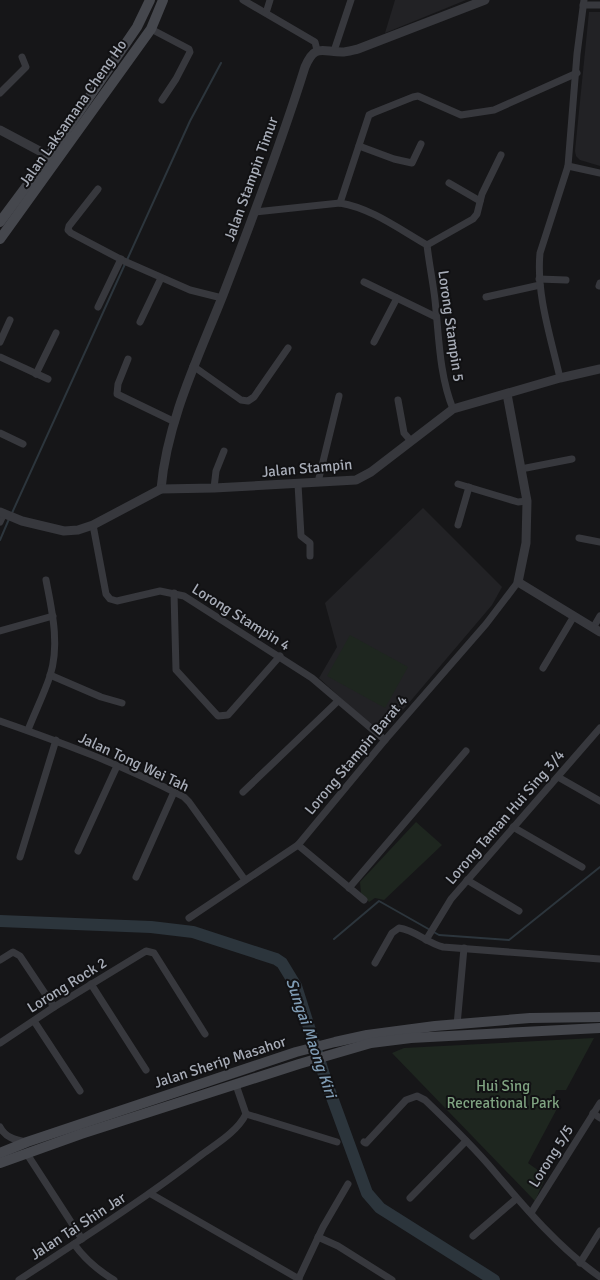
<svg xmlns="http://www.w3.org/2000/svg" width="600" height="1280" font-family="Signika,sans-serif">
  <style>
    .built { fill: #222225 }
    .green { fill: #1e261f }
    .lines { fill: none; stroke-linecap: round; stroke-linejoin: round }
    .stream { stroke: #2c353c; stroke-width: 2 }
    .river { stroke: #2c353c; stroke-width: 12 }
    .minor { stroke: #37383d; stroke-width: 7 }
    .tertiary { stroke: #37383d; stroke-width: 9 }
    .secondary { stroke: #45474d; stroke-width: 10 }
    .labels { text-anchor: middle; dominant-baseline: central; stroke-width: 4; stroke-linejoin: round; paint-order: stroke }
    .street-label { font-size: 15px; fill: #a8adb8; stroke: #111113 }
    .park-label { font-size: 15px; fill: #7fa381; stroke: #111113 }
    .water-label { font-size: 16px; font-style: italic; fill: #7f9bb3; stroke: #111113 }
  </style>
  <rect width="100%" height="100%" fill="#161618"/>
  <!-- built -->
  <g class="built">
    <polygon points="395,0 466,0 385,33"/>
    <polygon points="589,12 600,12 600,166 580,160 576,156 575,151"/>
    <polygon points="423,508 502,587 492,605 385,731 378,732 319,678 337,647 325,603"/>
  </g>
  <!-- green -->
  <g class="green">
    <polygon points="350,635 408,667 385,708 327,676"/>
    <polygon points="416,822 442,845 384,900 375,898 369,902 361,893 360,882"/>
    <polygon points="594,1038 566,1090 556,1090 554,1095 560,1103 528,1163 546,1176 535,1201 392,1053 404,1048"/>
  </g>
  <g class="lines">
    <!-- stream -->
    <g class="stream">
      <polyline points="127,260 190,121 221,63"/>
      <polyline points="12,513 125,264"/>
      <polyline points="0,540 9,519"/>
      <polyline points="334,939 379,901 439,935 509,940 600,867"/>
    </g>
    <!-- river -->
    <polyline class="river" points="0,921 151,927 193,932 276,959 282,963 296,986 326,1081 367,1193 380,1208 494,1280"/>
    <!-- minor -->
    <g class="minor">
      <polyline points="243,0 315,42 317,50"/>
      <polyline points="583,5 600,5"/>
      <polyline points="266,13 270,0"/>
      <polyline points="151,29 189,49 190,52 176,79 162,100"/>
      <polyline points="334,51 351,0"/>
      <polyline points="0,93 26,67 22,57"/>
      <polyline points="359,146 394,159 412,163 421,144"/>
      <polyline points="568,166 600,173"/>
      <polyline points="449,183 480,201"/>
      <polyline points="98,189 69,226 68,230 71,233 124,261 190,290 222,298"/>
      <polyline points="340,203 369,115 373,113 413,97 418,96 461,115 494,110 577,73"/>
      <path d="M255,212L340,203C371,208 399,229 427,245"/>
      <path d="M427,245C429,263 433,282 435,300C439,336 439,374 453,409"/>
      <polyline points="427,245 473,219 477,214 482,194 501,155"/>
      <polyline points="539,279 566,280"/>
      <polyline points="364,282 436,317"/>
      <polyline points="599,286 600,283"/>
      <polyline points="486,297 540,285"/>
      <polyline points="98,307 121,259"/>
      <polyline points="140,322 161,278"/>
      <polyline points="0,342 10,320"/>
      <polyline points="374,342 397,298"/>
      <polyline points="0,357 48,379"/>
      <polyline points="128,359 118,384 117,394 175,422"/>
      <polyline points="193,366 241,400 248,401 254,397 288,348"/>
      <polyline points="36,374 56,333"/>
      <path d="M560,378C551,338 536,294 540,253L568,166L577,54L584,0"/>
      <polyline points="398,400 404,433 411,441"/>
      <polyline points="0,433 23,444"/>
      <polyline points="521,469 572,459"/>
      <polyline points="318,482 339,396"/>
      <polyline points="298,484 301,536 310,543 310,556"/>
      <polyline points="458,484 518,502 527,501"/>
      <polyline points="214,488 216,471 224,451"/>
      <polyline points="0,522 4,513"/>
      <polyline points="93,525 106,594 110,599 117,601 160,591 184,596 312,678 385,740"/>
      <polyline points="458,525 469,487"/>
      <polyline points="579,538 600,542"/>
      <polyline points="174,593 176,670 218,716 228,715 280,656"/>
      <polyline points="593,628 600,616"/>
      <polyline points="0,631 53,616"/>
      <polyline points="543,668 574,616"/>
      <polyline points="50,675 101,697 122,703"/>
      <path d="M0,721C63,743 125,766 184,797L189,802L245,880"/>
      <path d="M28,730C35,712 44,694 50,676C60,644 52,611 46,580"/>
      <polyline points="558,777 600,801"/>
      <polyline points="243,792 338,701"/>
      <polyline points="513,827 582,867"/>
      <polyline points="298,845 364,900"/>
      <polyline points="78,851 117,766"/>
      <polyline points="20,857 56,740"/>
      <polyline points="136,877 174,792"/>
      <polyline points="467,880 519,911"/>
      <polyline points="349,888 466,751"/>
      <polyline points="189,918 298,845 385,740 486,624 518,582"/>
      <polyline points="426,940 451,899 600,728"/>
      <polyline points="0,960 13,952 20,956 54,1007"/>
      <path d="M375,963L392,933L399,928C415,930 427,943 443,947L600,959"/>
      <polyline points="91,984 146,1070"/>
      <polyline points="34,1021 80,1091"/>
      <polyline points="457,1025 464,948"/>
      <polyline points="0,1043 54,1007 146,951 154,953 205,1034"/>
      <polyline points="593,1113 600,1118"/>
      <polyline points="246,1114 337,1142"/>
      <path d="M0,1127C5,1137 15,1140 26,1142"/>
      <path d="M364,1142L366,1143L406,1100L417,1096L425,1100C448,1122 472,1145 493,1170C525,1208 559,1248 600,1277"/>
      <polyline points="27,1154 82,1239"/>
      <polyline points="151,1194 299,1279"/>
      <polyline points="410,1198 466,1141"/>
      <polyline points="531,1213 600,1103"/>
      <polyline points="473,1236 516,1199"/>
      <polyline points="318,1237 338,1246 392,1280"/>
      <path d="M74,1244C84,1258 99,1271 114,1280"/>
      <polyline points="580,1263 600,1231"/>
      <path d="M19,1280C80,1240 142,1201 200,1156C216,1144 237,1132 246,1114L236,1085"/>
      <polyline points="298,1280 323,1227 348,1184"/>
    </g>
    <!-- tertiary -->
    <g class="tertiary">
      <polyline points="0,130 49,156"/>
      <polyline points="507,394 527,501 526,543 518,582 600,632"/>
      <path d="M161,489C167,421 198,358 223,295C252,220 281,144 305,67C315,43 322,52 342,52C347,52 353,50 358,49L485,0"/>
      <polyline points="0,512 22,521 64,531 78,530 93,525 161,489 214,488 356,480 371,472 453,409 560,378 600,369"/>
    </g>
    <!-- secondary -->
    <g class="secondary">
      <polyline points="0,222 49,156 137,27 150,0"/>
      <polyline points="0,239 151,29 163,0"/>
      <polyline points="0,1153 27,1142 296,1052 335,1042 367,1035 435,1026 530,1018 600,1017"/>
      <polyline points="0,1163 81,1134 299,1064 371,1043 411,1038 600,1028"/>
    </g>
  </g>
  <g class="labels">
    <!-- street labels -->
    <g class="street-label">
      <text transform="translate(73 113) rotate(-55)">Jalan Laksamana Cheng Ho</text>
      <text transform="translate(251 179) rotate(-70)">Jalan Stampin Timur</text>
      <text transform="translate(451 326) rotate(82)">Lorong Stampin 5</text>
      <text transform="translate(307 468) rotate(-5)">Jalan Stampin</text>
      <text transform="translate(241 617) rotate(32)">Lorong Stampin 4</text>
      <text transform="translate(356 755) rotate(-50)">Lorong Stampin Barat 4</text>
      <text transform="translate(134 762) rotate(25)">Jalan Tong Wei Tah</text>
      <text transform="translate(505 817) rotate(-49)">Lorong Taman Hui Sing 3/4</text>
      <text transform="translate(67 985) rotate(-32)">Lorong Rock 2</text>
      <text transform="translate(220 1062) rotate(-18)">Jalan Sherip Masahor</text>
      <text transform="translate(551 1156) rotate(-58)">Lorong 5/5</text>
      <text transform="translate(78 1226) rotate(-33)">Jalan Tai Shin Jar</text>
    </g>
    <!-- park labels -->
    <g class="park-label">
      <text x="503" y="1086">Hui Sing<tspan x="503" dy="17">Recreational Park</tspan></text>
    </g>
    <!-- water labels -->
    <g class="water-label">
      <text transform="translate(311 1038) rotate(71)">Sungai Maong Kiri</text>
    </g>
  </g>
</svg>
